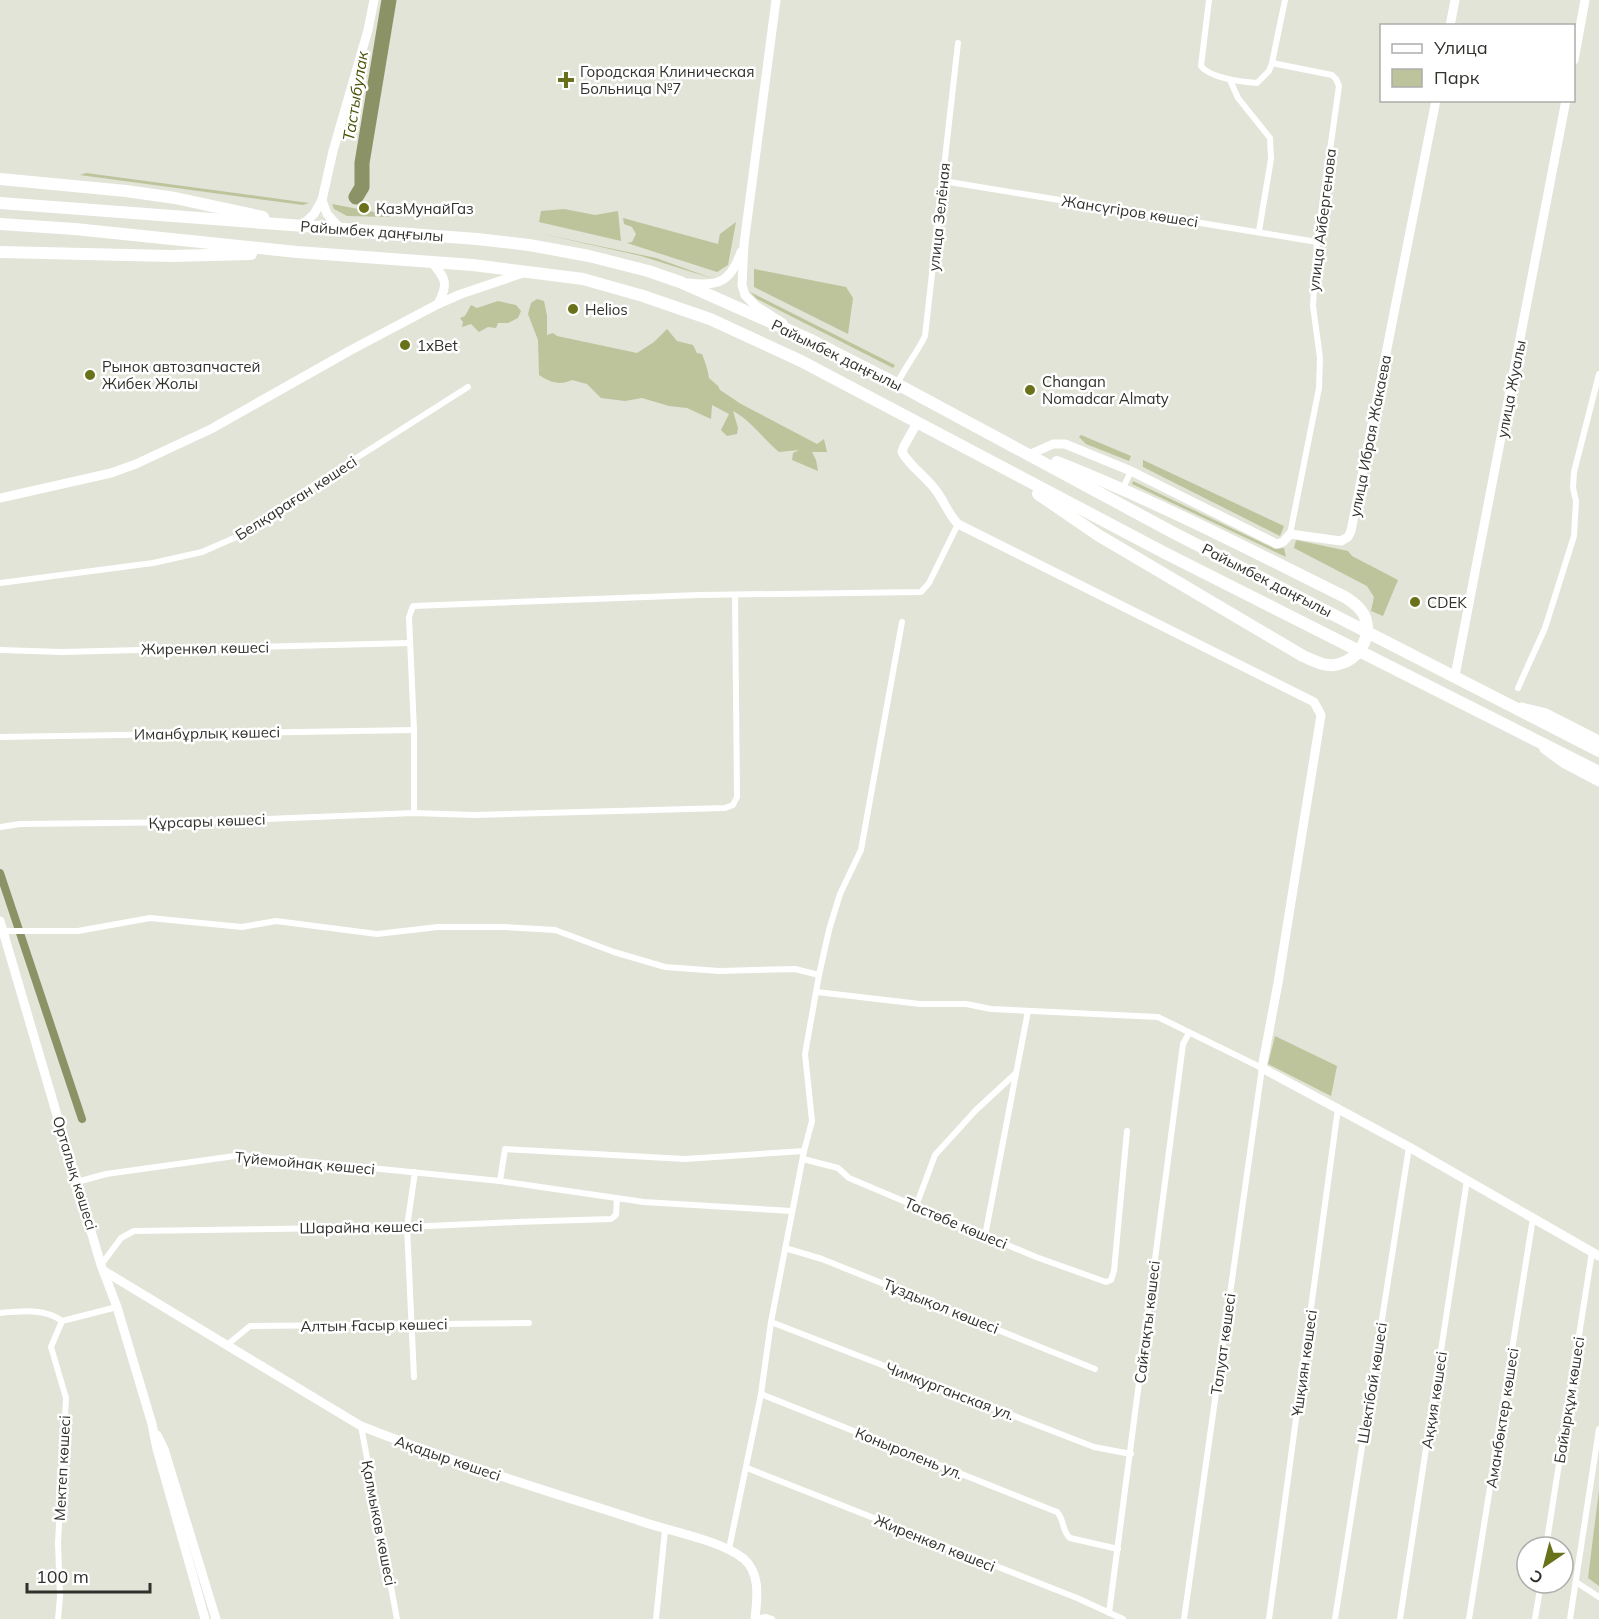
<svg xmlns="http://www.w3.org/2000/svg" width="1599" height="1619" font-family="Mulish,sans-serif">
  <style>
    .green { fill: #bdc49b }
    .lines { fill: none; stroke-linecap: round; stroke-linejoin: round }
    .canal { stroke: #8b9266; stroke-width: 8 }
    .river { stroke: #8b9266; stroke-width: 15 }
    .street { stroke: #fff; stroke-width: 6 }
    .secondary { stroke: #fff; stroke-width: 9 }
    .highway { stroke: #fff; stroke-width: 12 }
    .poi-dot { fill: #69721a; stroke: #fff; stroke-width: 2 }
    .labels { text-anchor: middle; dominant-baseline: central; stroke-width: 5; stroke-linejoin: round; paint-order: stroke }
    .poi-label { font-size: 15px; fill: #31312c; stroke: #fff; text-anchor: start }
    .street-label { font-size: 15px; fill: #31312c; stroke: #fff }
    .water-label { font-size: 16px; font-style: italic; fill: #4c5308; stroke: #fff }
  </style>
  <rect width="100%" height="100%" fill="#e1e4d7"/>
  <!-- green -->
  <g class="green">
    <polygon points="86,173 309,203 303,205 80,175"/>
    <polygon points="332,204 374,212 392,206 391,217 347,216 334,209"/>
    <polygon points="564,209 595,215 618,211 621,241 539,222 541,211"/>
    <polygon points="623,218 718,244 720,234 736,222 728,265 717,272 627,243 632,242 636,234 632,227 624,224"/>
    <polygon points="538,233 656,258 714,279 641,256"/>
    <polygon points="754,269 846,287 853,298 848,334 754,287"/>
    <polygon points="750,292 758,296 895,365 893,368 757,299"/>
    <path d="M537,299L544,301L547,316V335L553,333L557,336L637,353L654,342L667,329L677,341L693,345L697,353L702,354C705,362 708,370 709,378L718,386L720,390L741,404L817,444L824,439L827,452H812L816,460L818,471L792,460L793,453L799,450L779,452C763,439 753,422 733,411L738,428L737,434L727,436L721,430L729,414L712,405L711,419L687,408L669,406L642,398L625,401L601,398L587,384L572,380C559,386 550,382 539,375L538,340L528,314L531,303Z"/>
    <polygon points="498,301 516,305 521,311 518,318 508,323 498,323 496,328 488,327 479,332 471,324 462,327 463,322 460,318 465,316 471,305 477,308"/>
    <polygon points="1081,435 1131,456 1129,461 1086,444 1079,437"/>
    <polygon points="1143,460 1284,526 1280,536 1143,467"/>
    <polygon points="1133,481 1275,549 1284,548 1286,557 1132,484"/>
    <polygon points="1296,540 1348,551 1352,556 1398,580 1383,616 1371,611 1374,597 1367,586 1294,548"/>
    <polygon points="1275,1036 1337,1066 1331,1096 1268,1064"/>
    <polygon points="1599,1490 1599,1586 1588,1578"/>
  </g>
  <g class="lines">
    <!-- canal -->
    <polyline class="canal" points="0,873 82,1119"/>
    <!-- river -->
    <polyline class="river" points="356,197 362,187 362,163 389,0"/>
    <!-- street -->
    <g class="street">
      <path d="M1209,0L1201,66C1210,78 1242,82 1257,83L1269,71L1272,63L1285,0"/>
      <polyline points="1272,63 1332,75 1336,79 1339,86 1317,242 1313,306 1320,358 1319,388 1290,534"/>
      <polyline points="1230,80 1238,98 1270,138 1271,159 1259,231"/>
      <polyline points="943,181 1317,242"/>
      <path d="M897,384C905,367 917,353 925,336L958,43"/>
      <polyline points="1123,488 1131,471"/>
      <polyline points="0,583 153,563 202,552 241,535 314,485 468,387"/>
      <polyline points="0,650 62,652 410,643"/>
      <polyline points="1518,688 1545,628 1574,536 1576,501 1573,488 1574,472 1599,374"/>
      <polyline points="0,737 414,730"/>
      <polyline points="414,813 414,730 409,617 413,606 699,595 921,592 929,583 958,524"/>
      <polyline points="0,827 20,824 195,822 414,813 474,815 725,808 733,805 737,797 735,595"/>
      <polyline points="3,931 78,931 150,918 242,927 276,921 377,934 438,927 505,927 555,930 614,952 665,967 719,971 795,969 819,975"/>
      <polyline points="817,992 920,1004 966,1004 991,1009 1158,1017 1262,1068 1184,1619"/>
      <polyline points="803,1159 838,1168 849,1178 1036,1257 1106,1282 1111,1280 1114,1271 1127,1131"/>
      <polyline points="500,1181 505,1149 685,1159 804,1151"/>
      <polyline points="77,1182 106,1174 242,1155 500,1181 644,1202 792,1211"/>
      <polyline points="916,1206 935,1155 976,1110 1015,1074"/>
      <polyline points="985,1236 1028,1011"/>
      <polyline points="785,1248 822,1259 1095,1369"/>
      <polyline points="101,1265 121,1238 134,1231 407,1227 517,1222 611,1219 616,1215 617,1198"/>
      <path d="M0,1313C20,1311 45,1308 62,1321L117,1307"/>
      <polyline points="771,1322 1094,1447 1131,1454"/>
      <polyline points="227,1345 250,1326 529,1323"/>
      <polyline points="414,1377 407,1227 415,1172"/>
      <path d="M761,1394L1057,1512C1065,1520 1061,1530 1070,1538L1118,1549"/>
      <polyline points="361,1426 397,1619"/>
      <polyline points="747,1468 1077,1598 1123,1619"/>
      <polyline points="1546,1547 1592,1252"/>
      <polyline points="729,1549 761,1394 771,1322 804,1151 812,1121 805,1054 819,975 829,930 840,894 861,850 902,622"/>
      <polyline points="1576,1582 1599,1597"/>
      <polyline points="1109,1613 1183,1044 1189,1033"/>
      <polyline points="58,1619 60,1597 58,1543 66,1398 51,1347 62,1321"/>
      <polyline points="656,1619 665,1530"/>
      <polyline points="755,1619 765,1617 772,1619"/>
      <polyline points="1269,1619 1338,1108"/>
      <polyline points="1335,1619 1409,1147"/>
      <polyline points="1400,1619 1467,1180"/>
      <polyline points="1469,1619 1533,1218"/>
      <polyline points="1535,1619 1541,1583"/>
      <polyline points="1570,1619 1599,1429"/>
    </g>
    <!-- secondary -->
    <g class="secondary">
      <polyline points="776,0 744,244 742,285 745,295 756,306 783,323"/>
      <polyline points="1450,26 1455,0"/>
      <polyline points="1574,60 1585,0"/>
      <polyline points="322,200 327,214 341,229"/>
      <polyline points="301,226 314,214 322,200 333,151 368,30 374,0"/>
      <path d="M431,261C446,279 449,283 438,304"/>
      <path d="M689,283C719,287 731,281 741,252"/>
      <path d="M917,423L904,446L902,452C911,468 927,477 937,492C945,503 949,515 958,524L1314,702L1321,715L1278,983L1262,1068L1409,1147L1599,1256"/>
      <polyline points="1033,453 1053,444 1065,444 1131,471 1277,544 1283,542 1290,534 1341,541 1348,537 1351,531 1436,100"/>
      <polyline points="0,498 111,473 136,464 211,429 351,350 438,304 461,294 523,273"/>
      <polyline points="1455,676 1566,100"/>
      <polyline points="1521,707 1546,713 1599,740"/>
      <polyline points="1544,749 1563,763 1599,782"/>
      <polyline points="0,921 101,1265 117,1307 152,1424 157,1449 205,1619"/>
      <path d="M104,1271L361,1426C454,1463 551,1492 646,1523C674,1532 722,1541 744,1559C761,1574 757,1599 755,1619"/>
      <polyline points="157,1435 164,1449 216,1619"/>
    </g>
    <!-- highway -->
    <g class="highway">
      <polyline points="0,179 126,191 175,198 263,217"/>
      <polyline points="0,203 477,239 529,245 589,256 648,271 680,282 811,340 897,384 1172,532 1599,751"/>
      <polyline points="0,224 75,229 297,252 473,265 583,279 643,296 710,319 801,361 1163,552 1599,772"/>
      <polyline points="0,252 171,256 251,254"/>
      <path d="M1038,494L1098,535L1303,656C1315,661 1326,668 1339,664C1357,660 1371,639 1366,621C1364,610 1354,603 1345,597C1250,550 1156,501 1057,462"/>
    </g>
  </g>
  <!-- markers -->
  <g class="poi-dot">
    <path d="M563 71h6v6h6v6h-6v6h-6v-6h-6v-6h6z"/>
    <circle cx="364" cy="208" r="6"/>
    <circle cx="573" cy="309" r="6"/>
    <circle cx="405" cy="345" r="6"/>
    <circle cx="90" cy="375" r="6"/>
    <circle cx="1030" cy="390" r="6"/>
    <circle cx="1415" cy="602" r="6"/>
  </g>
  <g class="labels">
    <!-- poi labels -->
    <g class="poi-label">
      <text x="580" y="71">Городская Клиническая<tspan x="580" dy="17">Больница №7</tspan></text>
      <text x="376" y="208">КазМунайГаз</text>
      <text x="585" y="309">Helios</text>
      <text x="417" y="345">1xBet</text>
      <text x="102" y="366">Рынок автозапчастей<tspan x="102" dy="17">Жибек Жолы</tspan></text>
      <text x="1042" y="381">Changan<tspan x="1042" dy="17">Nomadcar Almaty</tspan></text>
      <text x="1427" y="602">CDEK</text>
    </g>
    <!-- street labels -->
    <g class="street-label">
      <text transform="translate(1130 211) rotate(9)">Жансүгіров көшесі</text>
      <text transform="translate(939 217) rotate(-84)">улица Зелёная</text>
      <text transform="translate(1322 220) rotate(-83)">улица Айбергенова</text>
      <text transform="translate(372 231) rotate(4)">Райымбек даңғылы</text>
      <text transform="translate(837 355) rotate(26)">Райымбек даңғылы</text>
      <text transform="translate(1511 389) rotate(-79)">улица Жуалы</text>
      <text transform="translate(1370 436) rotate(-79)">улица Ибрая Жакаева</text>
      <text transform="translate(296 498) rotate(-33)">Белқараған көшесі</text>
      <text transform="translate(1267 580) rotate(27)">Райымбек даңғылы</text>
      <text transform="translate(205 648) rotate(-1)">Жиренкөл көшесі</text>
      <text transform="translate(207 733) rotate(-1)">Иманбұрлық көшесі</text>
      <text transform="translate(207 821) rotate(-2)">Құрсары көшесі</text>
      <text transform="translate(305 1163) rotate(5)">Түйемойнақ көшесі</text>
      <text transform="translate(75 1173) rotate(73)">Орталық көшесі</text>
      <text transform="translate(956 1223) rotate(23)">Тастөбе көшесі</text>
      <text transform="translate(361 1227) rotate(-1)">Шарайна көшесі</text>
      <text transform="translate(941 1306) rotate(22)">Тұздықол көшесі</text>
      <text transform="translate(1147 1322) rotate(-83)">Сайғақты көшесі</text>
      <text transform="translate(374 1325) rotate(-1)">Алтын Ғасыр көшесі</text>
      <text transform="translate(1223 1344) rotate(-82)">Талуат көшесі</text>
      <text transform="translate(1304 1363) rotate(-82)">Ұшқиян көшесі</text>
      <text transform="translate(1372 1383) rotate(-81)">Шектібай көшесі</text>
      <text transform="translate(950 1391) rotate(21)">Чимкурганская ул.</text>
      <text transform="translate(1434 1400) rotate(-81)">Аққия көшесі</text>
      <text transform="translate(1569 1400) rotate(-81)">Байырқұм көшесі</text>
      <text transform="translate(1502 1418) rotate(-81)">Аманбөктер көшесі</text>
      <text transform="translate(909 1453) rotate(22)">Коныролень ул.</text>
      <text transform="translate(448 1458) rotate(19)">Ақадыр көшесі</text>
      <text transform="translate(62 1468) rotate(-87)">Мектеп көшесі</text>
      <text transform="translate(379 1523) rotate(79)">Қалмыков көшесі</text>
      <text transform="translate(935 1543) rotate(22)">Жиренкөл көшесі</text>
    </g>
    <!-- water labels -->
    <g class="water-label">
      <text transform="translate(355 96) rotate(-81)">Тастыбулак</text>
    </g>
  </g>
  <!-- legend -->
  <rect x="1380" y="24" width="195" height="78" fill="#ffffff" stroke="#adadab" stroke-width="1.5"/>
  <rect x="1392" y="44" width="30" height="9" fill="#ffffff" stroke="#adadab" stroke-width="1.5"/>
  <text x="1434" y="54" font-size="18" fill="#31312c">Улица</text>
  <rect x="1392" y="69" width="30" height="18" fill="#bdc49b" stroke="#adadab" stroke-width="1.5"/>
  <text x="1434" y="84" font-size="18" fill="#31312c">Парк</text>
  <!-- north arrow -->
  <g transform="translate(1545 1565) rotate(215)"><circle r="28" fill="#ffffff" stroke="#adadab" stroke-width="1.5"/>
  <path d="M0-4.5L10 22L0 15L-10 22Z" fill="#69721a"/>
  <text y="-9" font-size="16" font-weight="bold" text-anchor="middle" fill="#31312c">С</text>
  </g>
  <!-- scale -->
  <path d="M27 1583v9h123v-9" fill="none" stroke="#31312c" stroke-width="3"/>
  <text x="36" y="1583" font-size="18" fill="#31312c" stroke="#ffffff" stroke-width="4.5" paint-order="stroke">100 m</text>
</svg>
